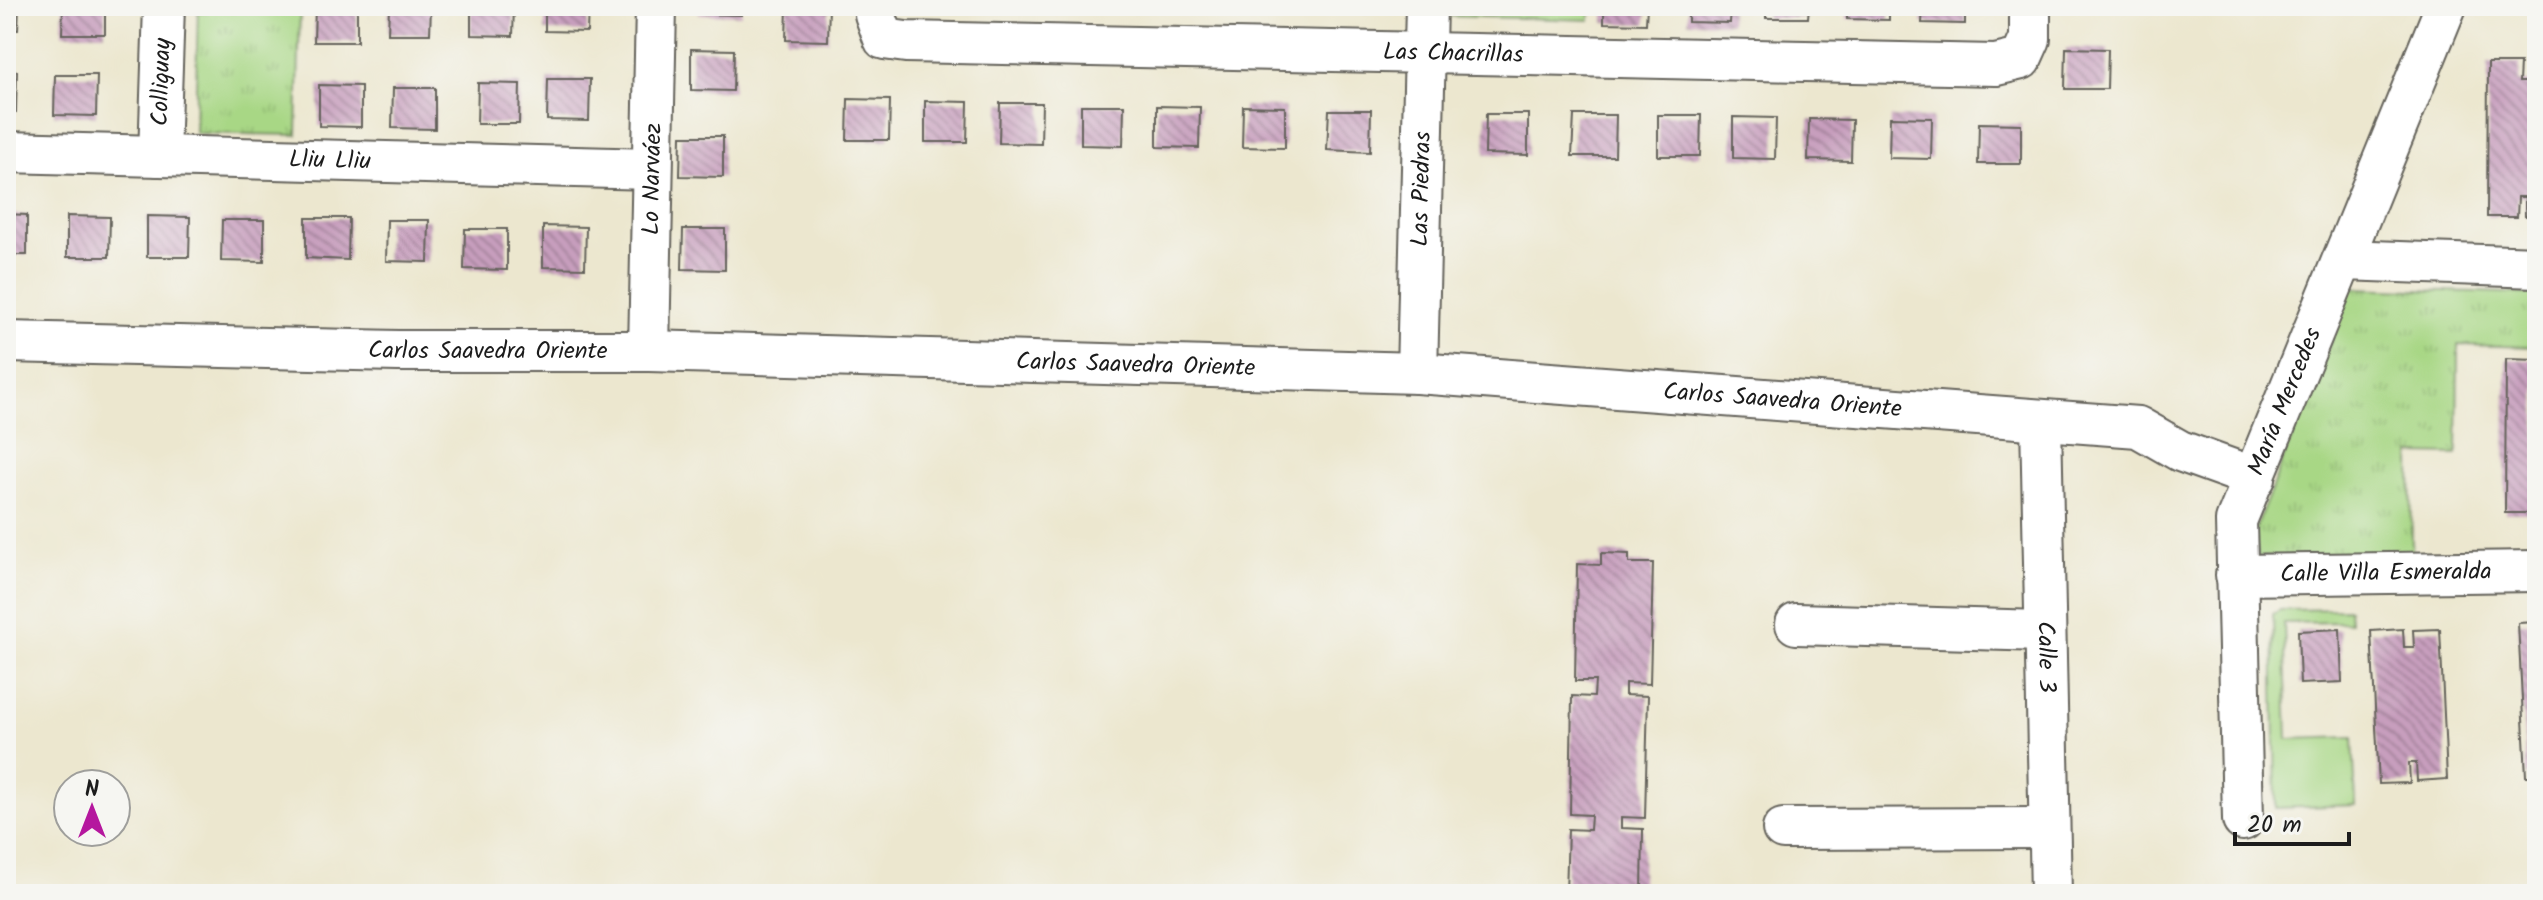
<svg xmlns="http://www.w3.org/2000/svg" width="2543" height="900" font-family="Kalam,sans-serif">
  <style>
    .grass { fill: #a8d785; stroke: #627a50; stroke-width: 2 }
    .park { fill: url(#park-tufts); stroke: #627a50; stroke-width: 2 }
    .building { fill: url(#building-back-hatch) }
    .lines { fill: none; stroke-linecap: round; stroke-linejoin: round }
    .minor-casing { stroke: #65635b; stroke-width: 44 }
    .minor { stroke: #fff; stroke-width: 40 }
    .labels { text-anchor: middle; dominant-baseline: central; stroke-width: 6; stroke-linejoin: round; paint-order: stroke }
    .street-label { font-size: 24px; fill: #1c1c1c; stroke: #f6f6f2 }
  </style>
  <defs>
    <pattern id="park-tufts" width="24" height="20" patternUnits="userSpaceOnUse" patternTransform="scale(2)"><rect width="24" height="20" fill="#a8d785"/><path d="M3 7l-1-3M5 7V3M7 7l1-3M15 17l-1-3M17 17v-4M19 17l1-3" fill="none" stroke="#90b872"/></pattern>
    <pattern id="building-back-hatch" width="6" height="6" patternUnits="userSpaceOnUse" patternTransform="scale(2)"><rect width="6" height="6" fill="#c79ebd"/><path d="M-1 5l2 2M0 0l6 6M5-1l2 2" fill="none" stroke="#a18099"/></pattern>
  </defs>
  <rect width="100%" height="100%" fill="#f6f6f2"/>
  <filter id="ink" filterUnits="userSpaceOnUse"><feTurbulence type="fractalNoise" baseFrequency=".0125" numOctaves="2"/><feDisplacementMap in="SourceGraphic" scale="16" xChannelSelector="R" yChannelSelector="G"/><feConvolveMatrix kernelMatrix="1 2 1 2 8 2 1 2 1" color-interpolation-filters="sRGB"/></filter>
  <filter id="wash" filterUnits="userSpaceOnUse"><feTurbulence type="fractalNoise" baseFrequency=".006" numOctaves="4" result="noise"/><feDisplacementMap in="SourceGraphic" scale="32" xChannelSelector="R" yChannelSelector="G"/><feGaussianBlur stdDeviation="1.8" result="paint"/><feColorMatrix in="noise" values="0 0 0 0 0 0 0 0 0 0 0 0 0 0 0 0 0 1.4 0 .05"/><feComposite in="paint" operator="in"/></filter>
  <g filter="url(#wash)">
    <rect width="100%" height="100%" fill="#ece7cf"/>
    <!-- grass -->
    <polygon class="grass" points="2349,609 2350,622 2284,623 2288,739 2353,737 2356,805 2276,808 2273,614 2280,610"/>
    <!-- park -->
    <g class="park">
      <polygon points="198,6 300,6 297,135 195,133"/>
      <polygon points="1444,6 1590,6 1590,20 1444,16"/>
      <polygon points="2352,288 2537,294 2537,347 2458,345 2457,455 2411,454 2412,553 2258,557 2254,532"/>
    </g>
    <g id="blocks">
      <!-- building -->
      <g class="building">
        <polygon points="6,6 19,6 18,30 6,30"/>
        <polygon points="63,6 105,6 105,34 62,34"/>
        <polygon points="315,6 357,6 357,42 314,42"/>
        <polygon points="389,6 431,6 430,34 388,34"/>
        <polygon points="471,6 514,6 513,36 471,35"/>
        <polygon points="545,6 588,6 587,32 545,31"/>
        <polygon points="699,6 741,6 741,15 699,14"/>
        <polygon points="787,6 829,6 828,41 786,40"/>
        <polygon points="1243,6 1285,6 1285,13 1242,12"/>
        <polygon points="1326,6 1368,6 1368,13 1326,12"/>
        <polygon points="1604,6 1647,6 1646,24 1604,23"/>
        <polygon points="1688,6 1731,6 1730,23 1688,22"/>
        <polygon points="1766,6 1809,6 1808,18 1766,18"/>
        <polygon points="1847,6 1889,6 1889,20 1847,19"/>
        <polygon points="1923,6 1965,6 1965,24 1922,23"/>
        <polygon points="2066,48 2108,49 2107,89 2065,89"/>
        <polygon points="691,49 734,50 733,91 691,90"/>
        <polygon points="2488,63 2520,63 2519,82 2531,82 2531,65 2537,65 2537,216 2525,216 2525,197 2518,197 2517,217 2487,217"/>
        <polygon points="6,71 17,71 16,112 6,112"/>
        <polygon points="55,75 97,75 96,116 54,115"/>
        <polygon points="548,79 590,79 589,121 547,120"/>
        <polygon points="478,83 520,84 519,124 477,124"/>
        <polygon points="319,85 361,86 361,127 319,126"/>
        <polygon points="393,88 435,88 435,129 392,128"/>
        <polygon points="848,99 890,100 889,140 847,140"/>
        <polygon points="925,101 968,102 967,142 925,142"/>
        <polygon points="1000,103 1042,103 1041,144 999,143"/>
        <polygon points="1081,105 1124,105 1123,146 1081,145"/>
        <polygon points="1157,106 1200,107 1199,148 1157,147"/>
        <polygon points="1243,106 1285,107 1285,148 1242,147"/>
        <polygon points="1329,110 1371,110 1370,152 1327,150"/>
        <polygon points="1486,114 1528,114 1528,155 1485,154"/>
        <polygon points="1574,115 1616,115 1615,156 1572,156"/>
        <polygon points="1658,115 1701,115 1700,156 1658,156"/>
        <polygon points="1733,117 1776,118 1775,159 1733,158"/>
        <polygon points="1890,117 1932,118 1931,159 1889,158"/>
        <polygon points="1809,119 1852,120 1851,161 1808,160"/>
        <polygon points="1979,123 2021,124 2021,164 1978,164"/>
        <polygon points="681,136 723,136 723,177 680,176"/>
        <polygon points="6,214 27,215 27,255 6,255"/>
        <polygon points="67,216 110,217 109,257 67,257"/>
        <polygon points="147,216 190,217 189,257 147,257"/>
        <polygon points="306,218 349,218 348,260 306,258"/>
        <polygon points="222,220 264,220 264,262 221,261"/>
        <polygon points="387,220 429,220 428,262 386,261"/>
        <polygon points="543,226 586,227 585,268 543,267"/>
        <polygon points="465,229 507,229 507,270 464,269"/>
        <polygon points="683,229 725,229 725,270 682,269"/>
        <polygon points="2506,359 2537,360 2535,513 2505,513"/>
        <polygon points="1601,553 1629,554 1629,563 1653,563 1650,684 1625,683 1625,695 1648,696 1645,818 1621,817 1621,828 1643,829 1642,894 1566,894 1568,829 1590,830 1591,815 1570,814 1572,696 1594,697 1595,681 1575,681 1577,564 1601,565"/>
        <polygon points="2537,622 2537,776 2526,776 2518,623"/>
        <polygon points="2340,629 2342,682 2300,684 2298,631"/>
        <polygon points="2403,629 2404,647 2414,647 2413,630 2440,629 2447,779 2417,781 2416,763 2409,763 2410,783 2379,784 2371,631"/>
      </g>
    </g>
  </g>
  <g filter="url(#ink)">
    <use href="#blocks" fill-opacity="0" stroke="#65635b" stroke-width="2"/>
    <g class="lines">
      <defs>
        <g id="minor">
          <path id="s1" d="M875,6V14L884,39L906,42L1996,65L2021,59L2030,39V6"/>
          <path id="s2" d="M6,152L652,169"/>
          <path id="s3" d="M159,156L164,6"/>
          <polyline points="2344,260 2537,267"/>
          <path id="s4" d="M6,342L398,351H649L1417,373L2138,427L2180,451L2255,478"/>
          <path id="s5" d="M649,351L656,6"/>
          <path id="s6" d="M1417,373L1426,6"/>
          <path id="s7" d="M2041,421L2051,894"/>
          <path id="s8" d="M2236,575L2537,571"/>
          <polyline points="1796,624 2044,631"/>
          <path id="s9" d="M2243,820L2236,521L2446,6"/>
          <polyline points="1783,829 2047,828"/>
        </g>
      </defs>
      <!-- minor casing -->
      <use href="#minor" class="minor-casing"/>
      <!-- minor -->
      <use href="#minor" class="minor"/>
    </g>
  </g>
  <g class="labels">
    <!-- street labels -->
    <g class="street-label">
      <text stroke="none"><textPath href="#s1" startOffset="604">Las Chacrillas</textPath></text>
      <text stroke="none"><textPath href="#s3" startOffset="74">Colliguay</textPath></text>
      <text stroke="none"><textPath href="#s2" startOffset="324">Lliu Lliu</textPath></text>
      <text stroke="none"><textPath href="#s5" startOffset="172">Lo Narváez</textPath></text>
      <text stroke="none"><textPath href="#s6" startOffset="184">Las Piedras</textPath></text>
      <text stroke="none"><textPath href="#s4" startOffset="482">Carlos Saavedra Oriente</textPath></text>
      <text stroke="none"><textPath href="#s4" startOffset="1130">Carlos Saavedra Oriente</textPath></text>
      <text stroke="none"><textPath href="#s4" startOffset="1778">Carlos Saavedra Oriente</textPath></text>
      <text stroke="none"><textPath href="#s9" startOffset="428">María Mercedes</textPath></text>
      <text stroke="none"><textPath href="#s8" startOffset="150">Calle Villa Esmeralda</textPath></text>
      <text stroke="none"><textPath href="#s7" startOffset="236">Calle 3</textPath></text>
    </g>
  </g>
  <!-- margin -->
  <rect width="2543" height="900" fill="none" stroke="#f6f6f2" stroke-width="32"/>
  <!-- north arrow -->
  <g transform="translate(92 808)"><circle r="38" fill="#f6f6f2" stroke="#9f9f9c" stroke-width="2"/>
  <path d="M0-6L14 30L0 20L-14 30Z" fill="#b5179e"/>
  <text y="-12" font-size="22" font-weight="bold" text-anchor="middle" fill="#1c1c1c">N</text>
  </g>
  <!-- scale -->
  <path d="M2235 832v12h114v-12" fill="none" stroke="#1c1c1c" stroke-width="4"/>
  <text x="2247" y="832" font-size="24" fill="#1c1c1c" stroke="#f6f6f2" stroke-width="6" paint-order="stroke">20 m</text>
</svg>
